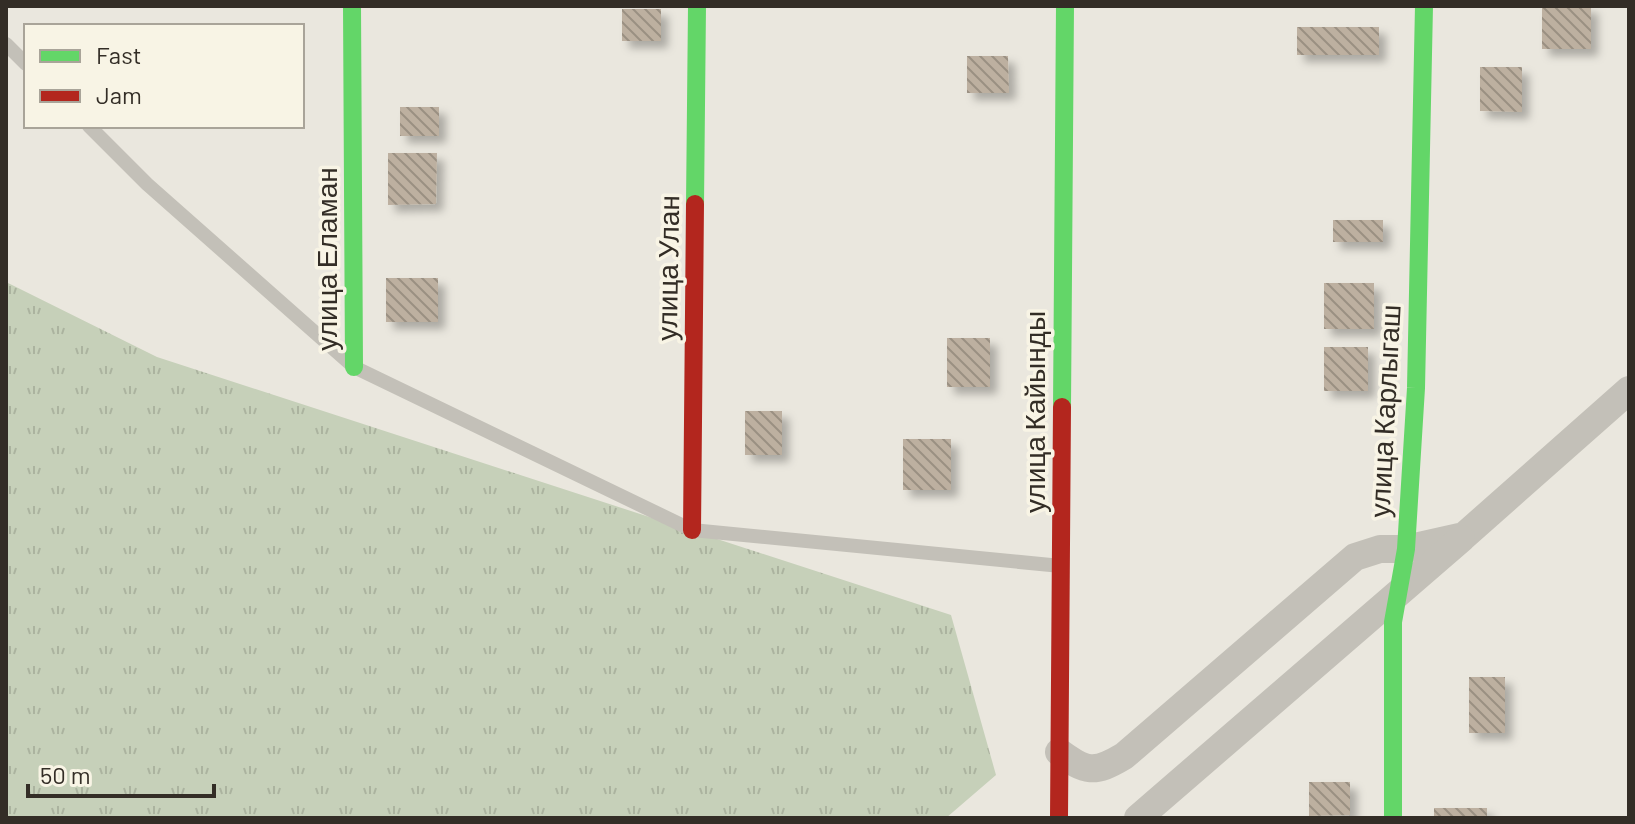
<svg xmlns="http://www.w3.org/2000/svg" width="1635" height="824" font-family="Barlow,sans-serif">
  <style>
    .grass { fill: url(#grass-tufts) }
    .building { fill: url(#building-back-hatch); filter: url(#shadow) }
    .lines { fill: none; stroke-linecap: round; stroke-linejoin: round }
    .lane { stroke: #c3c0b8; stroke-width: 14 }
    .street { stroke: #c3c0b8; stroke-width: 28 }
    .fast { stroke: #63d668; stroke-width: 18 }
    .jam { stroke: #b3261e; stroke-width: 18 }
    .labels { text-anchor: middle; dominant-baseline: central; stroke-width: 7; stroke-linejoin: round; paint-order: stroke }
    .street-label { font-size: 28px; fill: #332d26; stroke: #f8f4e5 }
  </style>
  <defs>
    <pattern id="grass-tufts" width="24" height="20" patternUnits="userSpaceOnUse" patternTransform="scale(2)"><rect width="24" height="20" fill="#c6d0b9"/><path d="M3 7l-1-3M5 7V3M7 7l1-3M15 17l-1-3M17 17v-4M19 17l1-3" fill="none" stroke="#abb39f"/></pattern>
    <pattern id="building-back-hatch" width="6" height="6" patternUnits="userSpaceOnUse" patternTransform="scale(2)"><rect width="6" height="6" fill="#bdb0a0"/><path d="M-1 5l2 2M0 0l6 6M5-1l2 2" fill="none" stroke="#9a9082"/></pattern>
    <filter id="shadow"><feDropShadow dx="7" dy="7" stdDeviation="4" flood-color="#0004"/></filter>
  </defs>
  <rect width="100%" height="100%" fill="#eae7de"/>
  <!-- grass -->
  <polygon class="grass" points="6,282 157,357 951,615 996,775 946,818 6,818"/>
  <!-- building -->
  <g class="building">
    <rect x="1542" y="6" width="49" height="43"/>
    <rect x="622" y="9" width="39" height="32"/>
    <rect x="1297" y="27" width="82" height="28"/>
    <polygon points="967,56 1008,56 1009,93 967,93"/>
    <polygon points="1480,67 1522,67 1522,112 1480,111"/>
    <rect x="400" y="107" width="39" height="29"/>
    <polygon points="388,153 437,153 436,204 388,205"/>
    <rect x="1333" y="220" width="50" height="22"/>
    <rect x="386" y="278" width="52" height="44"/>
    <rect x="1324" y="283" width="50" height="46"/>
    <rect x="947" y="338" width="43" height="49"/>
    <rect x="1324" y="347" width="44" height="44"/>
    <rect x="745" y="411" width="37" height="44"/>
    <rect x="903" y="439" width="48" height="51"/>
    <rect x="1469" y="677" width="36" height="56"/>
    <polygon points="1309,782 1350,782 1350,815 1309,816"/>
    <rect x="1434" y="808" width="53" height="10"/>
  </g>
  <g class="lines">
    <!-- lane -->
    <g class="lane">
      <polyline points="6,44 26,64"/>
      <polyline points="89,126 147,184 354,367 692,530 1061,566"/>
    </g>
    <!-- street -->
    <g class="street">
      <path d="M1059,752C1086,772 1094,774 1124,756L1355,557L1380,549H1406L1464,536L1629,390"/>
      <polyline points="1138,818 1461,539"/>
    </g>
    <!-- fast -->
    <g class="fast">
      <polyline points="352,6 354,367"/>
      <polyline points="695,204 697,6"/>
      <polyline points="1062,407 1065,6"/>
      <polyline points="1393,818 1393,622 1406,549 1416,388 1424,6"/>
    </g>
    <!-- jam -->
    <g class="jam">
      <polyline points="692,530 695,204"/>
      <polyline points="1059,818 1062,407"/>
    </g>
  </g>
  <g class="labels">
    <!-- street labels -->
    <g class="street-label">
      <text transform="translate(326 259) rotate(-90)">улица Еламан</text>
      <text transform="translate(667 268) rotate(-89)">улица Улан</text>
      <text transform="translate(1384 411) rotate(-87)">улица Карлыгаш</text>
      <text transform="translate(1034 412) rotate(-90)">улица Кайынды</text>
    </g>
  </g>
  <!-- border -->
  <rect width="1635" height="824" fill="none" stroke="#332d26" stroke-width="16"/>
  <!-- legend -->
  <rect x="24" y="24" width="280" height="104" fill="#f8f4e5" stroke="#a9a499" stroke-width="2"/>
  <rect x="40" y="50" width="40" height="12" fill="#63d668" stroke="#a9a499" stroke-width="2"/>
  <text x="96" y="64" font-size="24" fill="#332d26">Fast</text>
  <rect x="40" y="90" width="40" height="12" fill="#b3261e" stroke="#a9a499" stroke-width="2"/>
  <text x="96" y="104" font-size="24" fill="#332d26">Jam</text>
  <!-- scale -->
  <path d="M28 784v12h186v-12" fill="none" stroke="#332d26" stroke-width="4"/>
  <text x="40" y="784" font-size="24" fill="#332d26" stroke="#f8f4e5" stroke-width="6" paint-order="stroke">50 m</text>
</svg>
